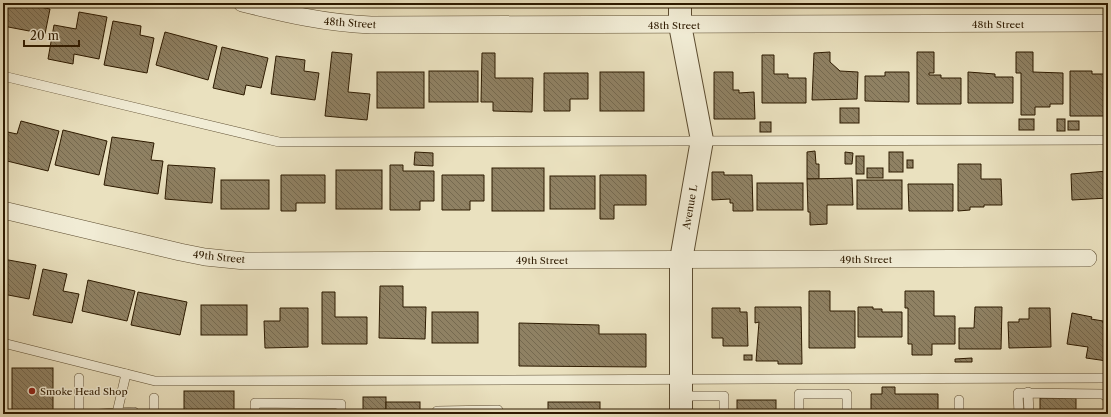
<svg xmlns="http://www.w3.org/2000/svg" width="1111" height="417" font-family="'Libre Caslon Text',serif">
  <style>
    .building { fill: url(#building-back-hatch); stroke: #2d1a00 }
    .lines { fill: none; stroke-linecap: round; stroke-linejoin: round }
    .service-casing { stroke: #5c4c30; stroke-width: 10 }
    .minor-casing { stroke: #5c4c30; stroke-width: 18 }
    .tertiary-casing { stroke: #5c4c30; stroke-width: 24 }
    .service { stroke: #f1ecd5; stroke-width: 9 }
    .minor { stroke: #f1ecd5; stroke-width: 17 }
    .tertiary { stroke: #f1ecd5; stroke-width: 22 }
    .poi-dot { fill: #8f2418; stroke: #f1ecd5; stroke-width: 1.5 }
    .labels { text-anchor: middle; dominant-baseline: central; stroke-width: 3; stroke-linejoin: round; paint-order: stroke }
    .street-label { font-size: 10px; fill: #2d1a00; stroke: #f1ecd5 }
    .poi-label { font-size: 10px; fill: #2d1a00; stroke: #f1ecd5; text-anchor: start }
  </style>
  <defs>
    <pattern id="building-back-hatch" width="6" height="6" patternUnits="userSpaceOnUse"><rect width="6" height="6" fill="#8f8163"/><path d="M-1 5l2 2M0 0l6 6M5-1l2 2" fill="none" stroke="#75694f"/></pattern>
  </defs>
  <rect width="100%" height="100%" fill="#eae1bf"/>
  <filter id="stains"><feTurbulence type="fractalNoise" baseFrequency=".005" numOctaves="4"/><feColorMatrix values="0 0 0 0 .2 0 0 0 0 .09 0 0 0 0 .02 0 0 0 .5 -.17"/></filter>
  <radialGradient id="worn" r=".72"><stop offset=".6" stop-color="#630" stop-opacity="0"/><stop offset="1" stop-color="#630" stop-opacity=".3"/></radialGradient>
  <!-- building -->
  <g class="building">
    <polygon points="6,3 20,3 50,9 45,34 3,26"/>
    <polygon points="79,12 107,17 99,59 74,54 73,64 48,59 54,25 76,29"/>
    <polygon points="113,21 141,26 140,35 154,38 147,73 104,65"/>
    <polygon points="165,32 217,46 208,80 156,65"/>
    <polygon points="222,47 268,58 261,88 246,85 244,95 213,88"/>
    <polygon points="332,52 352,54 348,92 370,94 367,120 325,116"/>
    <polygon points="830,52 830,62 840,71 858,72 857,99 812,100 814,53"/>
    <polygon points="917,52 934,52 934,73 929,73 929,75 941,75 941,78 961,78 961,104 917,104"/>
    <polygon points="1016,52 1033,52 1033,72 1063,73 1063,104 1050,104 1050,107 1035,107 1035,115 1021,115 1021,73 1016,73"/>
    <polygon points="482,53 495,53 495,78 533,78 532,112 493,111 493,102 481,102"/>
    <polygon points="762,55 774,55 774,74 788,74 788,78 806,78 806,103 762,103"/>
    <polygon points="276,56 305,60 304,71 319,73 315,100 271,94"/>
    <rect x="429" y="71" width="49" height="31"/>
    <polygon points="1070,71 1092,71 1092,74 1104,74 1104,83 1108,83 1108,116 1070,116"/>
    <rect x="377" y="72" width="47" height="36"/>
    <rect x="600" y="72" width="44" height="39"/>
    <polygon points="714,72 733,72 733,90 739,90 739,93 754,92 755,119 714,119"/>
    <polygon points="885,72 909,72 909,102 865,101 865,76 885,76"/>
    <polygon points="968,72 995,74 995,77 1013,77 1013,103 968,103"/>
    <polygon points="544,73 588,73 588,99 570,99 570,111 544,111"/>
    <rect x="840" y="108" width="19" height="15"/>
    <rect x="1019" y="119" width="15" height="11"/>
    <rect x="1057" y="119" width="8" height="12"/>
    <polygon points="21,121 59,131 48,171 3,160 3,131 17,134"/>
    <rect x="1068" y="121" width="11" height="9"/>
    <rect x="760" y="122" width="11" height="10"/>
    <polygon points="63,130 107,141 99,175 55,165"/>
    <polygon points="112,137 154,143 151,160 163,161 158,194 104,185"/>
    <polygon points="815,151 816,164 819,164 819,179 807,179 807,152"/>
    <polygon points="415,152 433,153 433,166 414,165"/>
    <polygon points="845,152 853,153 852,164 845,164"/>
    <rect x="889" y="152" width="14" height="20"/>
    <rect x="856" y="156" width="8" height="18"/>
    <rect x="907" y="160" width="6" height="8"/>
    <polygon points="958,164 981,164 981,179 1001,179 1002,205 984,205 984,207 970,207 970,210 958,211"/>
    <polygon points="168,165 215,168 212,203 165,199"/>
    <polygon points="390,165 403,165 403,171 434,171 434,201 420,201 420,210 390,210"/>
    <rect x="492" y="168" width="52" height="43"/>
    <rect x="867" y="168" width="16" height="10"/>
    <rect x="336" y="170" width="46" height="39"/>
    <polygon points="1108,171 1108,198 1072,200 1071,174"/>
    <polygon points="712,172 724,172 724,175 752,175 753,211 733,211 733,203 730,203 730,199 712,200"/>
    <polygon points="281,175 325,175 325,203 296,203 296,211 281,211"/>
    <polygon points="442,175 484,175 484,201 470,201 470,210 442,210"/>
    <polygon points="600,175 646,175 646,205 614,205 614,219 600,219"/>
    <rect x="550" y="176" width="45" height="33"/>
    <polygon points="852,178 853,205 827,205 827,224 810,225 810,212 808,212 807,179"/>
    <rect x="221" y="180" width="48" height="29"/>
    <rect x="857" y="180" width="45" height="29"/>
    <rect x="757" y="183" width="46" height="27"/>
    <polygon points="908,184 953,184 953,211 909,211"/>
    <polygon points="3,259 36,265 29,299 3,294"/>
    <polygon points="43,269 67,274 63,291 79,294 72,323 33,315"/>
    <polygon points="88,280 135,291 127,321 82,311"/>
    <polygon points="380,286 403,286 403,307 426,307 425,339 379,338"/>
    <polygon points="809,291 830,291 830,311 855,311 855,348 809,348"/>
    <polygon points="905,291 934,291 934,316 955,316 955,344 932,344 932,355 912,355 912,344 908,344 908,308 905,308"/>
    <polygon points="138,292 187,302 180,335 131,325"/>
    <polygon points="322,292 335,292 335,317 367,317 367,344 322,344"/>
    <rect x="201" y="305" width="46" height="30"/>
    <polygon points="755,307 801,307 802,364 778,364 778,361 756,361 759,322 755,323"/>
    <polygon points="858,307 873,307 873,309 882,309 882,312 902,312 902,337 858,337"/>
    <polygon points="975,307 1002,307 1001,349 959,349 959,328 974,328"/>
    <polygon points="280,308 308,308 308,347 265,348 264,321 280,321"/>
    <polygon points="712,308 740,308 740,312 747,312 748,346 723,346 723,338 712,338"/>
    <polygon points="1029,308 1050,308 1051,347 1009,348 1008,322 1019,322 1019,319 1029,319"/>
    <rect x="432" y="312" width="46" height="31"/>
    <polygon points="1072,313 1092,317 1091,319 1103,321 1103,323 1108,324 1107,361 1086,358 1088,347 1067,344"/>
    <polygon points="519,323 599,325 599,334 646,334 646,367 519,366"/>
    <rect x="744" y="355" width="8" height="5"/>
    <polygon points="972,358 972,362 955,362 955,359"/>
    <rect x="12" y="368" width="41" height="46"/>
    <polygon points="882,387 895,387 895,394 938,394 938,414 871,414 871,394 882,394"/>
    <rect x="184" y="391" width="50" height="23"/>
    <rect x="363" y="397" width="23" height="17"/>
    <polygon points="1040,398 1076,398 1076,414 1036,414 1036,411 1040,411"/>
    <rect x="737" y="400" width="39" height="14"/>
    <rect x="386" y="402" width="34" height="12"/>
    <rect x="548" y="402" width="52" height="12"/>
  </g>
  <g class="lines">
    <defs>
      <g id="service">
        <polyline points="3,76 279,142 1108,140"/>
        <polyline points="3,343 155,381 1108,378"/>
        <polyline points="79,378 79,414"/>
        <polyline points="1028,392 1029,414"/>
        <polyline points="681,396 724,396 724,414"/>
        <polyline points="959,400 959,414"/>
        <polyline points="117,413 126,374"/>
        <polyline points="99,414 134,412 134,414"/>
        <polyline points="154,414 154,398"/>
        <polyline points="255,414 255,403 341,404 341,414"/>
        <polyline points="437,414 437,411 498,410 498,414"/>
        <polyline points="799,414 799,394 847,394 847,414"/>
        <polyline points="1019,414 1018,393 1103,394 1108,398"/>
      </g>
      <g id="minor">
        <path d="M242,3C287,14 325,23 371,25L1108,23"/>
        <polyline points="3,210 180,252 205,257 245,261 1088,258"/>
      </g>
      <polyline id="tertiary" points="680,3 680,25 702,140 681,260 681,414"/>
    </defs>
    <!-- service casing -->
    <use href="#service" class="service-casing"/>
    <!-- minor casing -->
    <use href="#minor" class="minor-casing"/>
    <!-- tertiary casing -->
    <use href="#tertiary" class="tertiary-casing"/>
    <!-- service -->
    <use href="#service" class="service"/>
    <!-- minor -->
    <use href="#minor" class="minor"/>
    <!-- tertiary -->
    <use href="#tertiary" class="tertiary"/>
  </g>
  <!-- markers -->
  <circle class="poi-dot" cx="32" cy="391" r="4"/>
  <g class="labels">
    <!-- street labels -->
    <g class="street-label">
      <text transform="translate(350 23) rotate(4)">48th Street</text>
      <text x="998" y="24">48th Street</text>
      <text x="674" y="25">48th Street</text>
      <text transform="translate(690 207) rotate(-80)">Avenue L</text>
      <text transform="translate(219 257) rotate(6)">49th Street</text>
      <text x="866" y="259">49th Street</text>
      <text x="542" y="260">49th Street</text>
    </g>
    <!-- poi labels -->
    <g class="poi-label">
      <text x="40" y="391">Smoke Head Shop</text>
    </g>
  </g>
  <!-- margin -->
  <rect width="1111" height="417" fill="none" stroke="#eae1bf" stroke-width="16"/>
  <rect x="4" y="4" width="1103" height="409" fill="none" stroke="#2d1a00" stroke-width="2"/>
  <rect x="8" y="8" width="1095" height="401" fill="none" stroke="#2d1a00"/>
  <!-- scale -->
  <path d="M24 40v6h55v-6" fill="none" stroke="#2d1a00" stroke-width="2"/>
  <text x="30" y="40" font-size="12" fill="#2d1a00" stroke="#f1ecd5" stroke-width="3" paint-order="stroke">20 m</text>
  <rect width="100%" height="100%" filter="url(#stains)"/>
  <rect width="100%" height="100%" fill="url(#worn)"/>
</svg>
